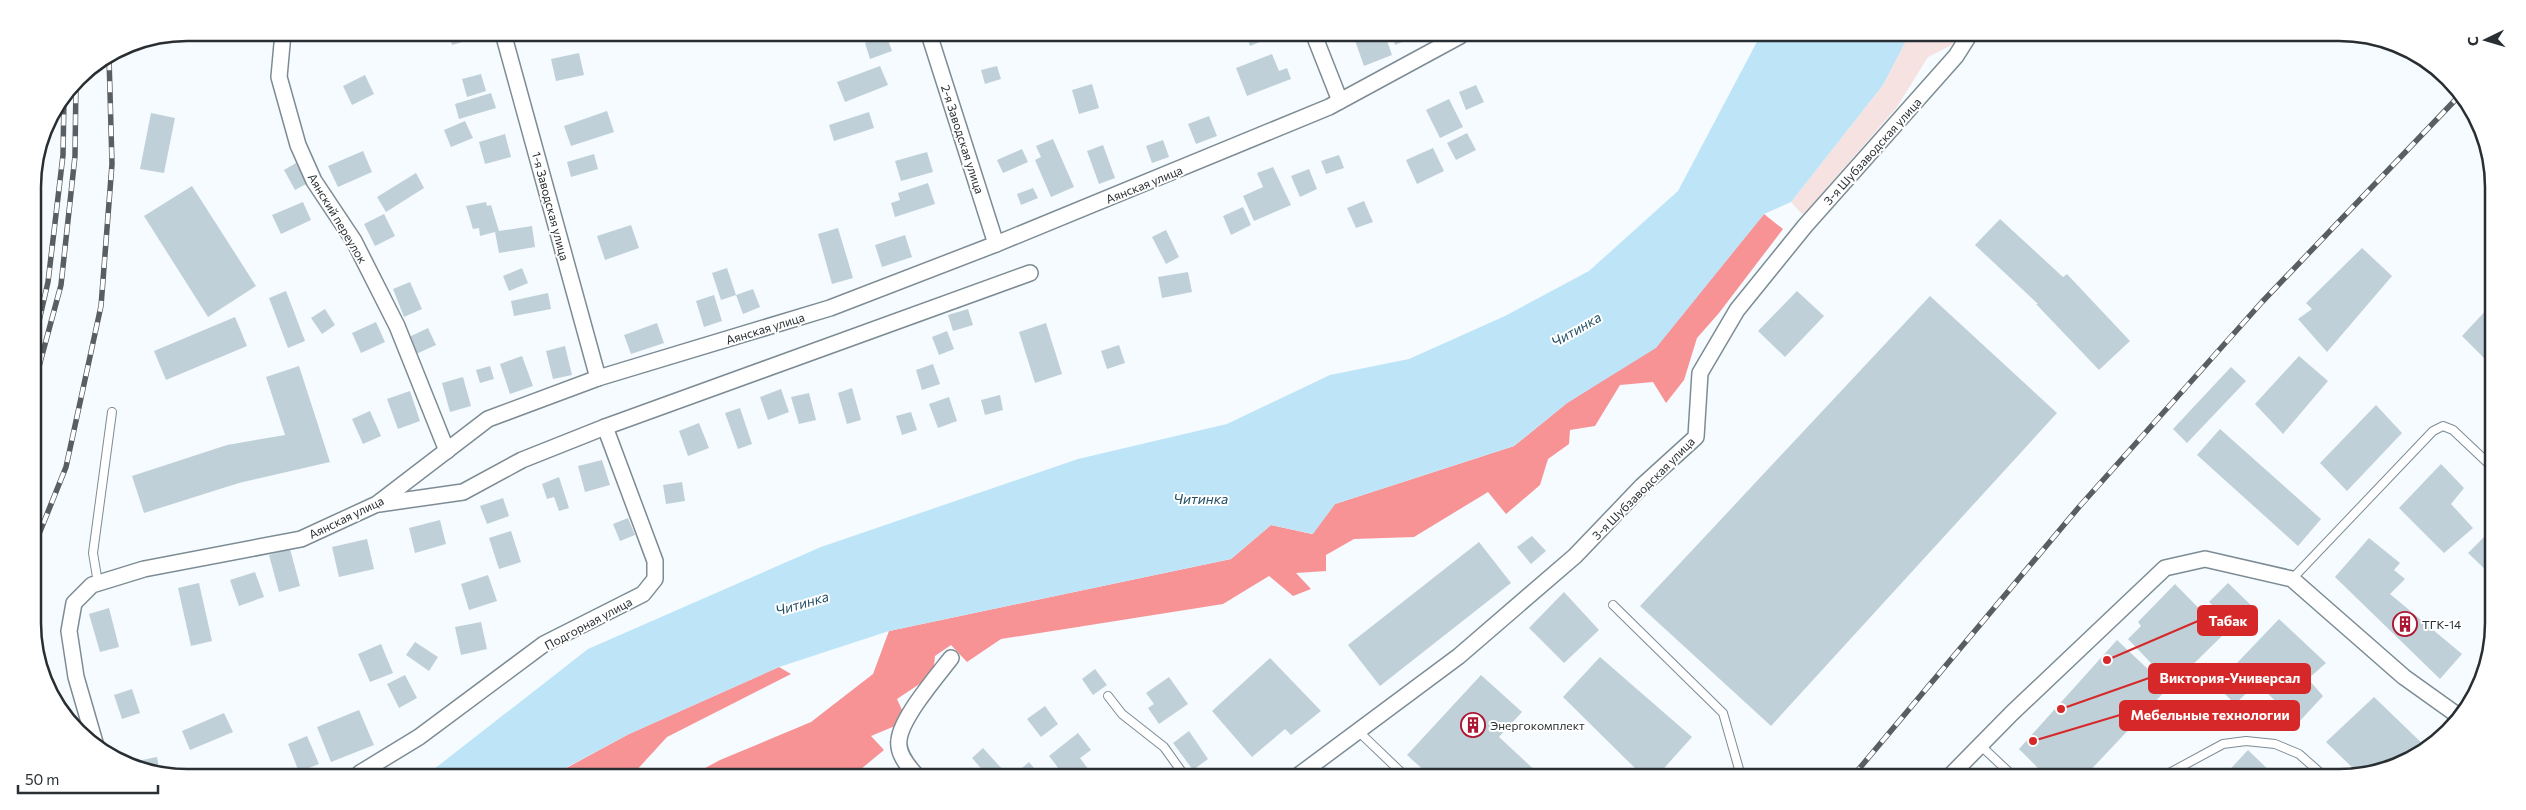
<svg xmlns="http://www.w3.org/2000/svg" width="2526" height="810" font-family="Commissioner,sans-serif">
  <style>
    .green { fill: #f7e2e2 }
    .forest { fill: #f79395 }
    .water { fill: #bee4f8 }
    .building { fill: #c0d0d9 }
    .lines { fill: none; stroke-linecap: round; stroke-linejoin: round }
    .service-casing { stroke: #7d8c94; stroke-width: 10 }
    .minor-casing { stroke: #7d8c94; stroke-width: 18 }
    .service { stroke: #fff; stroke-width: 8 }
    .minor { stroke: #fff; stroke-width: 15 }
    .rail-casing { stroke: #585e61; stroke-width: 5.5 }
    .rail { stroke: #fff; stroke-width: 4; stroke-dasharray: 11; stroke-linecap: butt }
    .labels { text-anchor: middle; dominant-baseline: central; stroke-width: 4; stroke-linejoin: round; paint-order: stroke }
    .street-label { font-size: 12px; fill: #282e31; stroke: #fff }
    .poi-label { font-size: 12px; fill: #282e31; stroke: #fff; text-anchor: start }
    .water-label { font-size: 14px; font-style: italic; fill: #245166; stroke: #fff }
    .rim { fill: none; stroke: #282e31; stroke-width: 2.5 }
    .leader { fill: none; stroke: #d62828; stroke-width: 2 }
    .callout-dot { fill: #d62828; stroke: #fff; stroke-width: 2 }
    .callout { fill: #d62828; stroke: #d62828; stroke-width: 2 }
    .callout-label { font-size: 14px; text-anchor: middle; font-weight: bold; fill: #fff }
  </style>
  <rect width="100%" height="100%" fill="#f5fbff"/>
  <!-- green -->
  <polygon class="green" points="1908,37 1957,37 1952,45 1928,57 1897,107 1803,215 1791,202 1883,85"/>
  <!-- forest -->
  <g class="forest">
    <polygon points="1764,214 1783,229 1719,313 1697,338 1684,380 1666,403 1653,382 1620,385 1595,426 1570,430 1569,444 1548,459 1540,485 1506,514 1488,492 1414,537 1354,539 1326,555 1326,571 1296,573 1311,589 1293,596 1269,576 1223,604 1001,639 967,662 951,645 935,656 933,675 897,699 907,721 871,736 884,750 855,774 696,773 720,760 811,722 873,674 889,631 1231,559 1271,525 1312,534 1335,504 1514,446 1567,403 1656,347"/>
    <polygon points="779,667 791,674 667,737 634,773 557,773 629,734"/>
  </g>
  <!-- water -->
  <polygon class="water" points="1760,36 1908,37 1883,85 1791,202 1764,214 1656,348 1567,403 1514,446 1335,504 1313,534 1271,525 1231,559 889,631 779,667 629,734 556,773 429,773 588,649 821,547 1078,459 1227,424 1330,375 1409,359 1505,316 1589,271 1678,191"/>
  <!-- building -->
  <g class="building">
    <polygon points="448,33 475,33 476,38 452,45"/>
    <polygon points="541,33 563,33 563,34 543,39"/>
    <polygon points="886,35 892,51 870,59 865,43"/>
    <polygon points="1246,35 1271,35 1272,37 1250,46"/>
    <polygon points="1353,35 1385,35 1392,55 1364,66"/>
    <polygon points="1392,35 1417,36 1395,45"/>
    <polygon points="579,53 584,75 556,81 551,59"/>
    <polygon points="1272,54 1279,71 1287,68 1291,79 1247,96 1236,68"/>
    <polygon points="880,66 888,85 845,102 837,82"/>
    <polygon points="997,66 1001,79 985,84 981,70"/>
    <polygon points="481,74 486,91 467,97 462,79"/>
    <polygon points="365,75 374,94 352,105 343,86"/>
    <polygon points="1092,84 1099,108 1079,114 1072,90"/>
    <polygon points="1476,85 1484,102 1466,110 1459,92"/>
    <polygon points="491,93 496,108 459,119 455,104"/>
    <polygon points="1449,99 1463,127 1440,138 1426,110"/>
    <polygon points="607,111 614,132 571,146 564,126"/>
    <polygon points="869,112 874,128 834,141 829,125"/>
    <polygon points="151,113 175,118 164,173 140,169"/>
    <polygon points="1209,116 1217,136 1196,144 1188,124"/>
    <polygon points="465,121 473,138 451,147 444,130"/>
    <polygon points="1467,133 1476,150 1456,160 1447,143"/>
    <polygon points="505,134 511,157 485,164 479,142"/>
    <polygon points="1053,139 1074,187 1051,197 1035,160 1041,157 1036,146"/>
    <polygon points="1163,140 1169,157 1152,163 1146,146"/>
    <polygon points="1103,145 1115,178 1099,184 1087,151"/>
    <polygon points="1433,148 1444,171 1417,184 1406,160"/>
    <polygon points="1022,149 1028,162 1003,173 997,160"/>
    <polygon points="363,151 372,172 338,187 328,166"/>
    <polygon points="927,152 933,172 901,181 895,161"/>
    <polygon points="594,154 598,169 571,177 567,162"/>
    <polygon points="1339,155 1344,168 1326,174 1321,161"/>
    <polygon points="296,163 308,183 295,190 284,170"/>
    <polygon points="1273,167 1291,205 1254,221 1243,196 1263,187 1257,173"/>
    <polygon points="1309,169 1317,189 1300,197 1291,176"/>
    <polygon points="416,173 424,188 386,212 377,197"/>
    <polygon points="928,183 935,204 895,217 891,203 900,200 898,193"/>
    <polygon points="192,186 256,286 208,317 144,216"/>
    <polygon points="1033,188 1038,198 1021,205 1017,194"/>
    <polygon points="1364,201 1373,222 1356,228 1347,208"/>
    <polygon points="303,202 311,220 281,234 272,215"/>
    <polygon points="486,202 487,206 491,205 499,231 532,226 535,247 499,253 495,232 480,236 479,228 473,229 466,206"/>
    <polygon points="1243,207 1251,225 1231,235 1223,216"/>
    <polygon points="384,214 395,236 375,246 364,224"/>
    <polygon points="2000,219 2063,277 2067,274 2130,341 2099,370 2036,304 2038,304 1975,245"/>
    <polygon points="631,225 639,248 605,260 597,236"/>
    <polygon points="838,228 853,278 832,284 818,234"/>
    <polygon points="1166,230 1179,257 1166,264 1152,237"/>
    <polygon points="905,235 912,257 882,267 875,245"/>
    <polygon points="2362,248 2392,276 2327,352 2298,319 2312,309 2306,303"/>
    <polygon points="522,268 528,283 509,291 503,276"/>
    <polygon points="727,268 736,295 721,300 712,273"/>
    <polygon points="1188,272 1192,292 1162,298 1158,277"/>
    <polygon points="410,282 422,309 404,317 393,289"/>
    <polygon points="753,289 760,307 743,314 736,295"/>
    <polygon points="286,291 305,341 288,348 269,298"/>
    <polygon points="1797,291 1824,316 1785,357 1758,331"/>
    <polygon points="548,293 551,309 514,316 511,301"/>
    <polygon points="714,295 722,321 704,327 696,301"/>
    <polygon points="1930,296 2057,413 1771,726 1640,606"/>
    <polygon points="2490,306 2490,364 2462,336"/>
    <polygon points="325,309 335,325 322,334 311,318"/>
    <polygon points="968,309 973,325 953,331 948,315"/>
    <polygon points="235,317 247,346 166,380 154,351"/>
    <polygon points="376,322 385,342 361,353 352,333"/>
    <polygon points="657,323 664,343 631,354 624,335"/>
    <polygon points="1046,323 1062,374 1035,383 1019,332"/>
    <polygon points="428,328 436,345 416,354 409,337"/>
    <polygon points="947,331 954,349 939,355 932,337"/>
    <polygon points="1119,345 1125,363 1107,369 1101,351"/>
    <polygon points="565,346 572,375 553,379 546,351"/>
    <polygon points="522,356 533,386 510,394 500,364"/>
    <polygon points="2299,356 2328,381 2283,434 2255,404"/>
    <polygon points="933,364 940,384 922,390 916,370"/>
    <polygon points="299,366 330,462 239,483 144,513 132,476 227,445 285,435 266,377"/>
    <polygon points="490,366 494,379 480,383 476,370"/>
    <polygon points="2231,367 2246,381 2187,443 2173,429"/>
    <polygon points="463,377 471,406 450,412 442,383"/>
    <polygon points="852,388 861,420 847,424 838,393"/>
    <polygon points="781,389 789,412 768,420 760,397"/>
    <polygon points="410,391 420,421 398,429 387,399"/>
    <polygon points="809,393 816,420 799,424 791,397"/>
    <polygon points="1000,395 1003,410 985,415 981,400"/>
    <polygon points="949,397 957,421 938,428 929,404"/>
    <polygon points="2376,405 2402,433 2347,491 2320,463"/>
    <polygon points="740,408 752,444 738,449 725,413"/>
    <polygon points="370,411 381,436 363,444 352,419"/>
    <polygon points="911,412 917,430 902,435 896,416"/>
    <polygon points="699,423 709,448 688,456 679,431"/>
    <polygon points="2220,429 2321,519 2298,546 2197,455"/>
    <polygon points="602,460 610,485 585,492 578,466"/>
    <polygon points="2441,464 2464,488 2451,504 2473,528 2444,553 2399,508"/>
    <polygon points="559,477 569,508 559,511 554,497 547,499 542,484"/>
    <polygon points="682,482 685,501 666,504 663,485"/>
    <polygon points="503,498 509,516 487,524 480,506"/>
    <polygon points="628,518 635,535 620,541 613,524"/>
    <polygon points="440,520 446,544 415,553 409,528"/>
    <polygon points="511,531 521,562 499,569 489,538"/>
    <polygon points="2489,532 2489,573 2468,553"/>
    <polygon points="1532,536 1546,551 1531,564 1517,547"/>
    <polygon points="2369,538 2400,563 2394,570 2405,579 2390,594 2462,654 2440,679 2335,577"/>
    <polygon points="367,539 374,569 339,577 332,547"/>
    <polygon points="1479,542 1511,583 1380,686 1348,645"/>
    <polygon points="290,549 300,586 279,592 269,555"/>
    <polygon points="255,572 264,597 239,606 230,580"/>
    <polygon points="488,575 497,601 469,610 461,584"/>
    <polygon points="199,583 212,641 191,646 178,588"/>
    <polygon points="2228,583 2255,609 2237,629 2209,602"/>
    <polygon points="2175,584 2224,634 2172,685 2128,639 2141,626 2138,622"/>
    <polygon points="1564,592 1599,630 1564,663 1529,628"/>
    <polygon points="109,608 119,647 100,652 89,614"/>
    <polygon points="2279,619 2326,663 2308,679 2323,696 2298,723 2257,683 2235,704 2216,685"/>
    <polygon points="481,622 487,649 461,655 455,627"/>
    <polygon points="2117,640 2168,688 2084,777 2046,776 2019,749"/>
    <polygon points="415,642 438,657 429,671 406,655"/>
    <polygon points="381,644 393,673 370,682 358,654"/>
    <polygon points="1600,657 1692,737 1657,776 1643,776 1563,697"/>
    <polygon points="1270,658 1321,711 1291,735 1285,729 1252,757 1212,711"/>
    <polygon points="1095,669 1107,685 1093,695 1082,679"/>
    <polygon points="405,675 417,698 399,708 387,684"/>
    <polygon points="1481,675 1522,712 1499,737 1540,775 1429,775 1407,755"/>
    <polygon points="1169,677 1188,704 1159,724 1148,708 1154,704 1146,693"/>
    <polygon points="132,689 140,713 122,719 114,695"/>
    <polygon points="2374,697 2428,749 2389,769 2360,775 2326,742"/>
    <polygon points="1045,706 1058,724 1041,737 1027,719"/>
    <polygon points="359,710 374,745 331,762 317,727"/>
    <polygon points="224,713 233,732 190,750 182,731"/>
    <polygon points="1189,731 1208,759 1193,770 1173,743"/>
    <polygon points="1078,733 1091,750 1080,758 1091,773 1093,771 1095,774 1063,774 1049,756"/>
    <polygon points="307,736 319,764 299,772 288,744"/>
    <polygon points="983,748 1004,771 1000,774 986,774 972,758"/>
    <polygon points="2248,750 2276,777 2223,777"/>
    <polygon points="157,757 160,772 147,772 138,769 137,761"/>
    <polygon points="1029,762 1039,774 1025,774 1021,769"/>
    <polygon points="1151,768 1156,774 1141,774"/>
  </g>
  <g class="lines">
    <defs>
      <g id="service">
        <polyline points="2292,579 2433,431 2443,426 2453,430 2489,464"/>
        <polyline points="98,583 93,553 112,412"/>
        <polyline points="1613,605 1723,713 1741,776"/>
        <polyline points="1108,696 1122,714 1164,747 1184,775"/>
        <polyline points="1358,731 1404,775"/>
        <polyline points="1980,745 2013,776"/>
        <polyline points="2162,777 2223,744 2246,741 2275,744 2299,754 2325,777"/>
      </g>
      <g id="minor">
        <polyline points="283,33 279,77 298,145 314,181 354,241 397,326 447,451"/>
        <polyline points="503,33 598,378"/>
        <polyline points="929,34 996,244"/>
        <polyline points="1314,35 1340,101"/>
        <polyline points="379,504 463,492 522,460 605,427 1030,273"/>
        <polyline points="96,746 76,677 69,631 74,603 92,585 144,569 301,539 377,504 488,419 598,378 830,308 996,244 1329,107 1460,36"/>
        <polyline points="360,773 419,737 544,644 643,594 655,579 655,561 605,427"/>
        <path d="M915,774C907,765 897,753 899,740C901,718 937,676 951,658"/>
        <polyline points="1299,775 1459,656 1575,556 1642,486 1696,437 1700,373 1737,310 1805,226 1956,56 1968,37"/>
        <polyline points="1950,776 2012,713 2165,568 2205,559 2292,579 2404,677 2460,717"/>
      </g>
    </defs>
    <!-- service casing -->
    <use href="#service" class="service-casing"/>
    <!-- minor casing -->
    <use href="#minor" class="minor-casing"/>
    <!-- service -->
    <use href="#service" class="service"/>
    <!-- minor -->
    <use href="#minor" class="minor"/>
    <defs>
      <g id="rail">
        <polyline points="34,343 48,282 63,155 64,98"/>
        <polyline points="34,385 61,285 75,156 76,81"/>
        <polyline points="35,544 66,467 101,306 112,164 109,57"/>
        <polyline points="1853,776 2079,507 2262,302 2460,95"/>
      </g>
    </defs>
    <!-- rail casing -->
    <use href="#rail" class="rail-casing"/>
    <!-- rail -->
    <use href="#rail" class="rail"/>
  </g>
  <!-- icons -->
  <defs>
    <symbol id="building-ring" viewBox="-11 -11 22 22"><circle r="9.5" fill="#fff" stroke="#ac1632" stroke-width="1.5"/><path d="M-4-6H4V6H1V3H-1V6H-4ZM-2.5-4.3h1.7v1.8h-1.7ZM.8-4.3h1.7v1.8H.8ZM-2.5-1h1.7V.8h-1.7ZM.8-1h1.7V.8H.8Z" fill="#ac1632"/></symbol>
  </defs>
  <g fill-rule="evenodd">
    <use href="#building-ring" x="2391" y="610" width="28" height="28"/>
    <use href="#building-ring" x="1459" y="711" width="28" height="28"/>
  </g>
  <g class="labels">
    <!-- street labels -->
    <g class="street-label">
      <text transform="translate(963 139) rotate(72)">2-я Заводская улица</text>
      <text transform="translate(1872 151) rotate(-48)">3-я Шубзаводская улица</text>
      <text transform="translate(1144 184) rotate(-22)">Аянская улица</text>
      <text transform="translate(551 206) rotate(75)">1-я Заводская улица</text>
      <text transform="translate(338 218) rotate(59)">Аянский переулок</text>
      <text transform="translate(765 328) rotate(-17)">Аянская улица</text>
      <text transform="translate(1643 488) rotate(-45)">3-я Шубзаводская улица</text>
      <text transform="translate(346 517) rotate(-26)">Аянская улица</text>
      <text transform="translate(588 623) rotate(-28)">Подгорная улица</text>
    </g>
    <!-- poi labels -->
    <g class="poi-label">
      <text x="2422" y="624">ТГК-14</text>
      <text x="1490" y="725">Энергокомплект</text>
    </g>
    <!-- water labels -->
    <g class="water-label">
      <text transform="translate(1576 329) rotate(-30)">Читинка</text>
      <text x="1201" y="498">Читинка</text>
      <text transform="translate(802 603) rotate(-16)">Читинка</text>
    </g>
  </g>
  <!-- crop -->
  <path d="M0 0H2526V810H0ZM187 41H2339A146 146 0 0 1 2485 187V623A146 146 0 0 1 2339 769H187A146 146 0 0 1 41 623V187A146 146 0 0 1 187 41Z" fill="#fff" fill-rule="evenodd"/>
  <path class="rim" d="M187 41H2339A146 146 0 0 1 2485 187V623A146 146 0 0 1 2339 769H187A146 146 0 0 1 41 623V187A146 146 0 0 1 187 41Z"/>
  <!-- callouts -->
  <path class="leader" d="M2107 660L2198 621M2061 709L2149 678M2033 741L2120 715"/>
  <g class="callout-dot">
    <circle cx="2107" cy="660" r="5"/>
    <circle cx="2061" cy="709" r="5"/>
    <circle cx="2033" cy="741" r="5"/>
  </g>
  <g class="callout">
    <rect x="2198" y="606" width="59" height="29" rx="5"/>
    <rect x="2149" y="664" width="161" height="29" rx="5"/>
    <rect x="2120" y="701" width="179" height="29" rx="5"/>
  </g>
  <g class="callout-label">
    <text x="2228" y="626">Табак</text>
    <text x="2230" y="683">Виктория-Универсал</text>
    <text x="2210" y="720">Мебельные технологии</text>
  </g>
  <!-- north arrow -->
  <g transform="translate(2486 40) rotate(265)" stroke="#ffffff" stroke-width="4" paint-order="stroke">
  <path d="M0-4L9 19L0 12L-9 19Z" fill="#282e31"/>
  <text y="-8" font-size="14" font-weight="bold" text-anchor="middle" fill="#282e31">С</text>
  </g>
  <!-- scale -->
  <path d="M18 785v8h140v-8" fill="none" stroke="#282e31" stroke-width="2.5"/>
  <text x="25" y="785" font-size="15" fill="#282e31" stroke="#ffffff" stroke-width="4" paint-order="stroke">50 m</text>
</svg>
